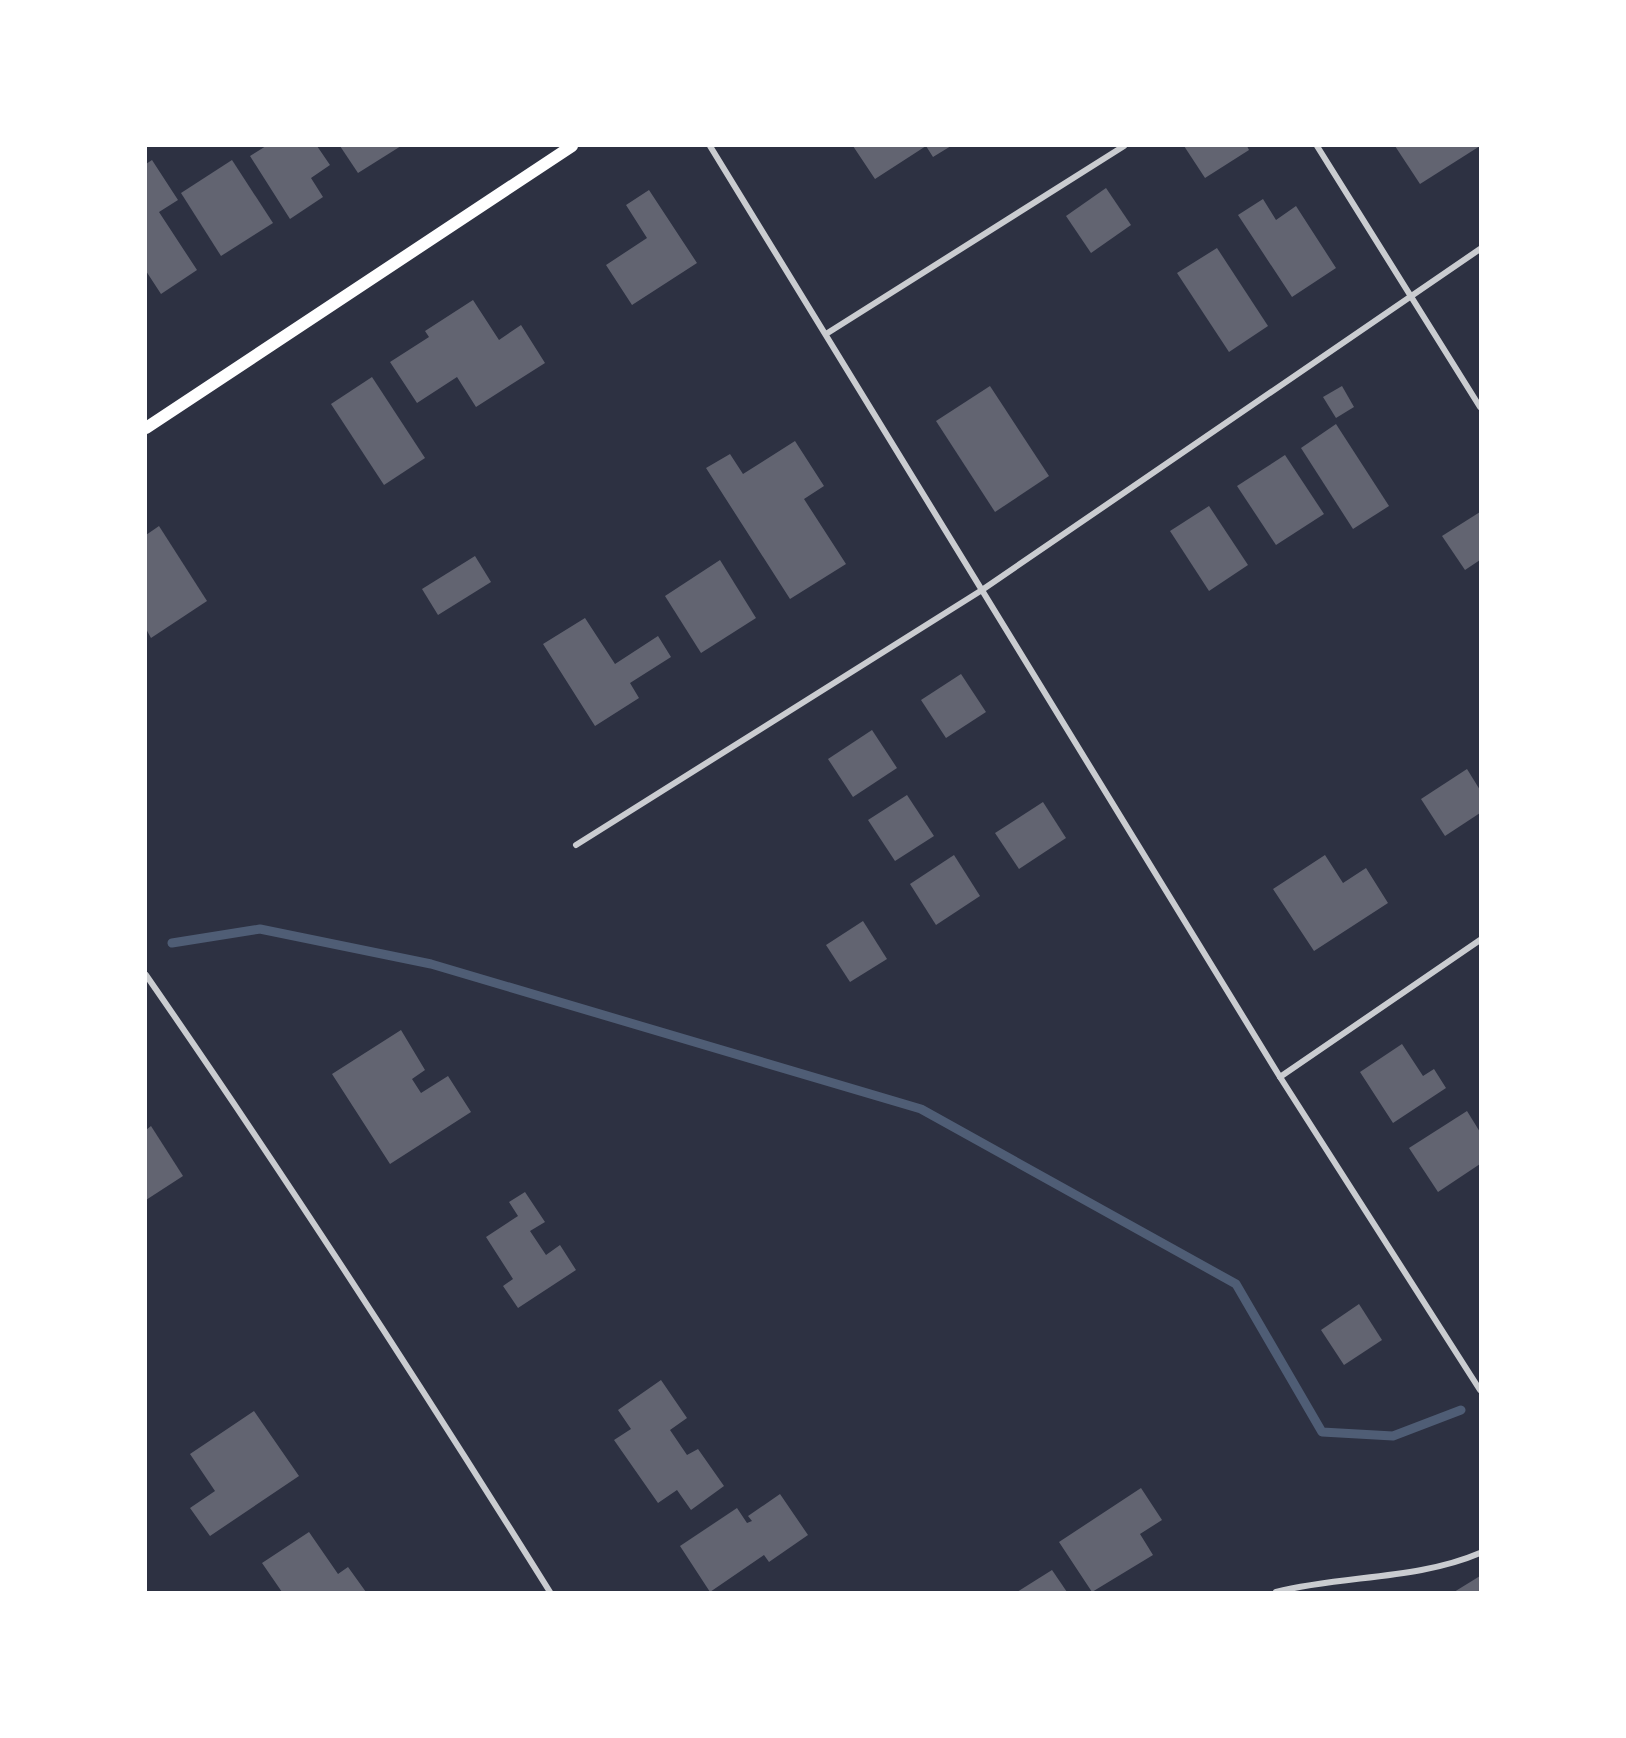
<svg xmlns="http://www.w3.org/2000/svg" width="1626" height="1738" font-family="'Nunito Sans',sans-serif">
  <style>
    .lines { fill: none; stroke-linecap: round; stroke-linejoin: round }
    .stream { stroke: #4f5d75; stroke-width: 9 }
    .building { fill: #626471 }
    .minor { stroke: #caccd0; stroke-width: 6 }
    .secondary { stroke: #fff; stroke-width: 12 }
  </style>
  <rect width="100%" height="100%" fill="#2d3142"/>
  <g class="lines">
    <!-- stream -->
    <polyline class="stream" points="172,943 260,929 431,964 921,1109 1236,1284 1322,1432 1393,1436 1461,1410"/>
  </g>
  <!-- building -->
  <g class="building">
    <polygon points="266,146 317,146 330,165 311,178 323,197 290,219 250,156"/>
    <polygon points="340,146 401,146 358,173"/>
    <polygon points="853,146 951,146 933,157 926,146 875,179"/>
    <polygon points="1184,146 1247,146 1249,150 1205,178"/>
    <polygon points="1395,146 1480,146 1420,184"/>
    <polygon points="152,160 178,200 159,212 197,270 161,294 146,271 146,164"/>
    <polygon points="232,160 273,223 221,256 181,193"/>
    <polygon points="1106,188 1131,225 1091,253 1066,216"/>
    <polygon points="649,190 697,263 632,305 606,265 647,238 626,205"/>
    <polygon points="1263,199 1276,220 1296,206 1336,268 1292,297 1238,215"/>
    <polygon points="1217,248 1268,326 1229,352 1177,273"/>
    <polygon points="473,300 499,340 521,325 545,363 476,407 457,377 417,403 390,362 429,337 425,331"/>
    <polygon points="372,377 425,458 384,485 331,404"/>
    <polygon points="990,386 1049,476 995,512 936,421"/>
    <polygon points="1342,386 1354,407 1336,418 1323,397"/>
    <polygon points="1336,424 1389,506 1353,529 1301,448"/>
    <polygon points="795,441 824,486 804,499 846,564 790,599 706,468 730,454 743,474"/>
    <polygon points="1285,455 1324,514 1276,545 1237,486"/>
    <polygon points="1209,506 1248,565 1209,591 1170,531"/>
    <polygon points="1480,512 1480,560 1465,570 1442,536"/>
    <polygon points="159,526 207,601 151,638 146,629 146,535"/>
    <polygon points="475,556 491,582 438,615 422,589"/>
    <polygon points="720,560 756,618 701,653 665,596"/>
    <polygon points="585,618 615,664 658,636 671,657 630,683 639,698 595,726 543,644"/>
    <polygon points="961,674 986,712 946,738 921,700"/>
    <polygon points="872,730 897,768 853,797 828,759"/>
    <polygon points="1467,769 1480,790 1480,813 1445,836 1421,799"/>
    <polygon points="907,795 934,836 895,861 868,820"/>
    <polygon points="1043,802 1066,838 1019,869 995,833"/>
    <polygon points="954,855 980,896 936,925 910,884"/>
    <polygon points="1325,855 1343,883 1366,868 1388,903 1314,951 1273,889"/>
    <polygon points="863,921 887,959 850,982 826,945"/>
    <polygon points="401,1030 425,1070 412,1079 421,1093 448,1076 471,1112 390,1164 332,1074"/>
    <polygon points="1402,1044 1423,1076 1434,1069 1446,1088 1393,1123 1360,1072"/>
    <polygon points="1467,1111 1480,1132 1480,1164 1438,1192 1409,1148"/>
    <polygon points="151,1126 183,1176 146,1200 146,1130"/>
    <polygon points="525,1192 545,1222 530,1231 546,1255 560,1245 576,1270 518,1308 503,1286 513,1279 486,1237 518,1216 509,1202"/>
    <polygon points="1359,1304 1382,1340 1344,1365 1321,1330"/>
    <polygon points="661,1380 687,1418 670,1430 687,1455 698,1449 724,1486 691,1510 677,1490 658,1503 614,1440 631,1429 618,1410"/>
    <polygon points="254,1411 299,1476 210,1536 190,1508 215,1491 190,1454"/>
    <polygon points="1141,1488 1162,1520 1140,1534 1153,1555 1092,1592 1059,1542"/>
    <polygon points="780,1494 808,1535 769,1562 764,1555 710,1592 680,1546 737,1508 747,1523 752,1521 748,1516"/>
    <polygon points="309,1532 338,1574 348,1567 366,1592 282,1592 262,1563"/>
    <polygon points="1052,1570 1067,1592 1017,1592"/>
    <polygon points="1480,1576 1480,1592 1454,1592"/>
  </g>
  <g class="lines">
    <!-- minor -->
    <g class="minor">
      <polyline points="710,146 1280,1077 1480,1390"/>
      <polyline points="1317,146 1480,407"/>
      <polyline points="826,334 1124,146"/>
      <polyline points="576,845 982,590 1480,249"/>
      <path d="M146,975C286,1177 420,1384 550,1592"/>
      <polyline points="1280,1077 1480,940"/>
      <path d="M1276,1592C1343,1575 1417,1580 1480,1553"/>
    </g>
    <!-- secondary -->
    <polyline class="secondary" points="146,428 572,146"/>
  </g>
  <!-- border -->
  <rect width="1626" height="1738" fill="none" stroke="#ffffff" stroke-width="294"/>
</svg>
